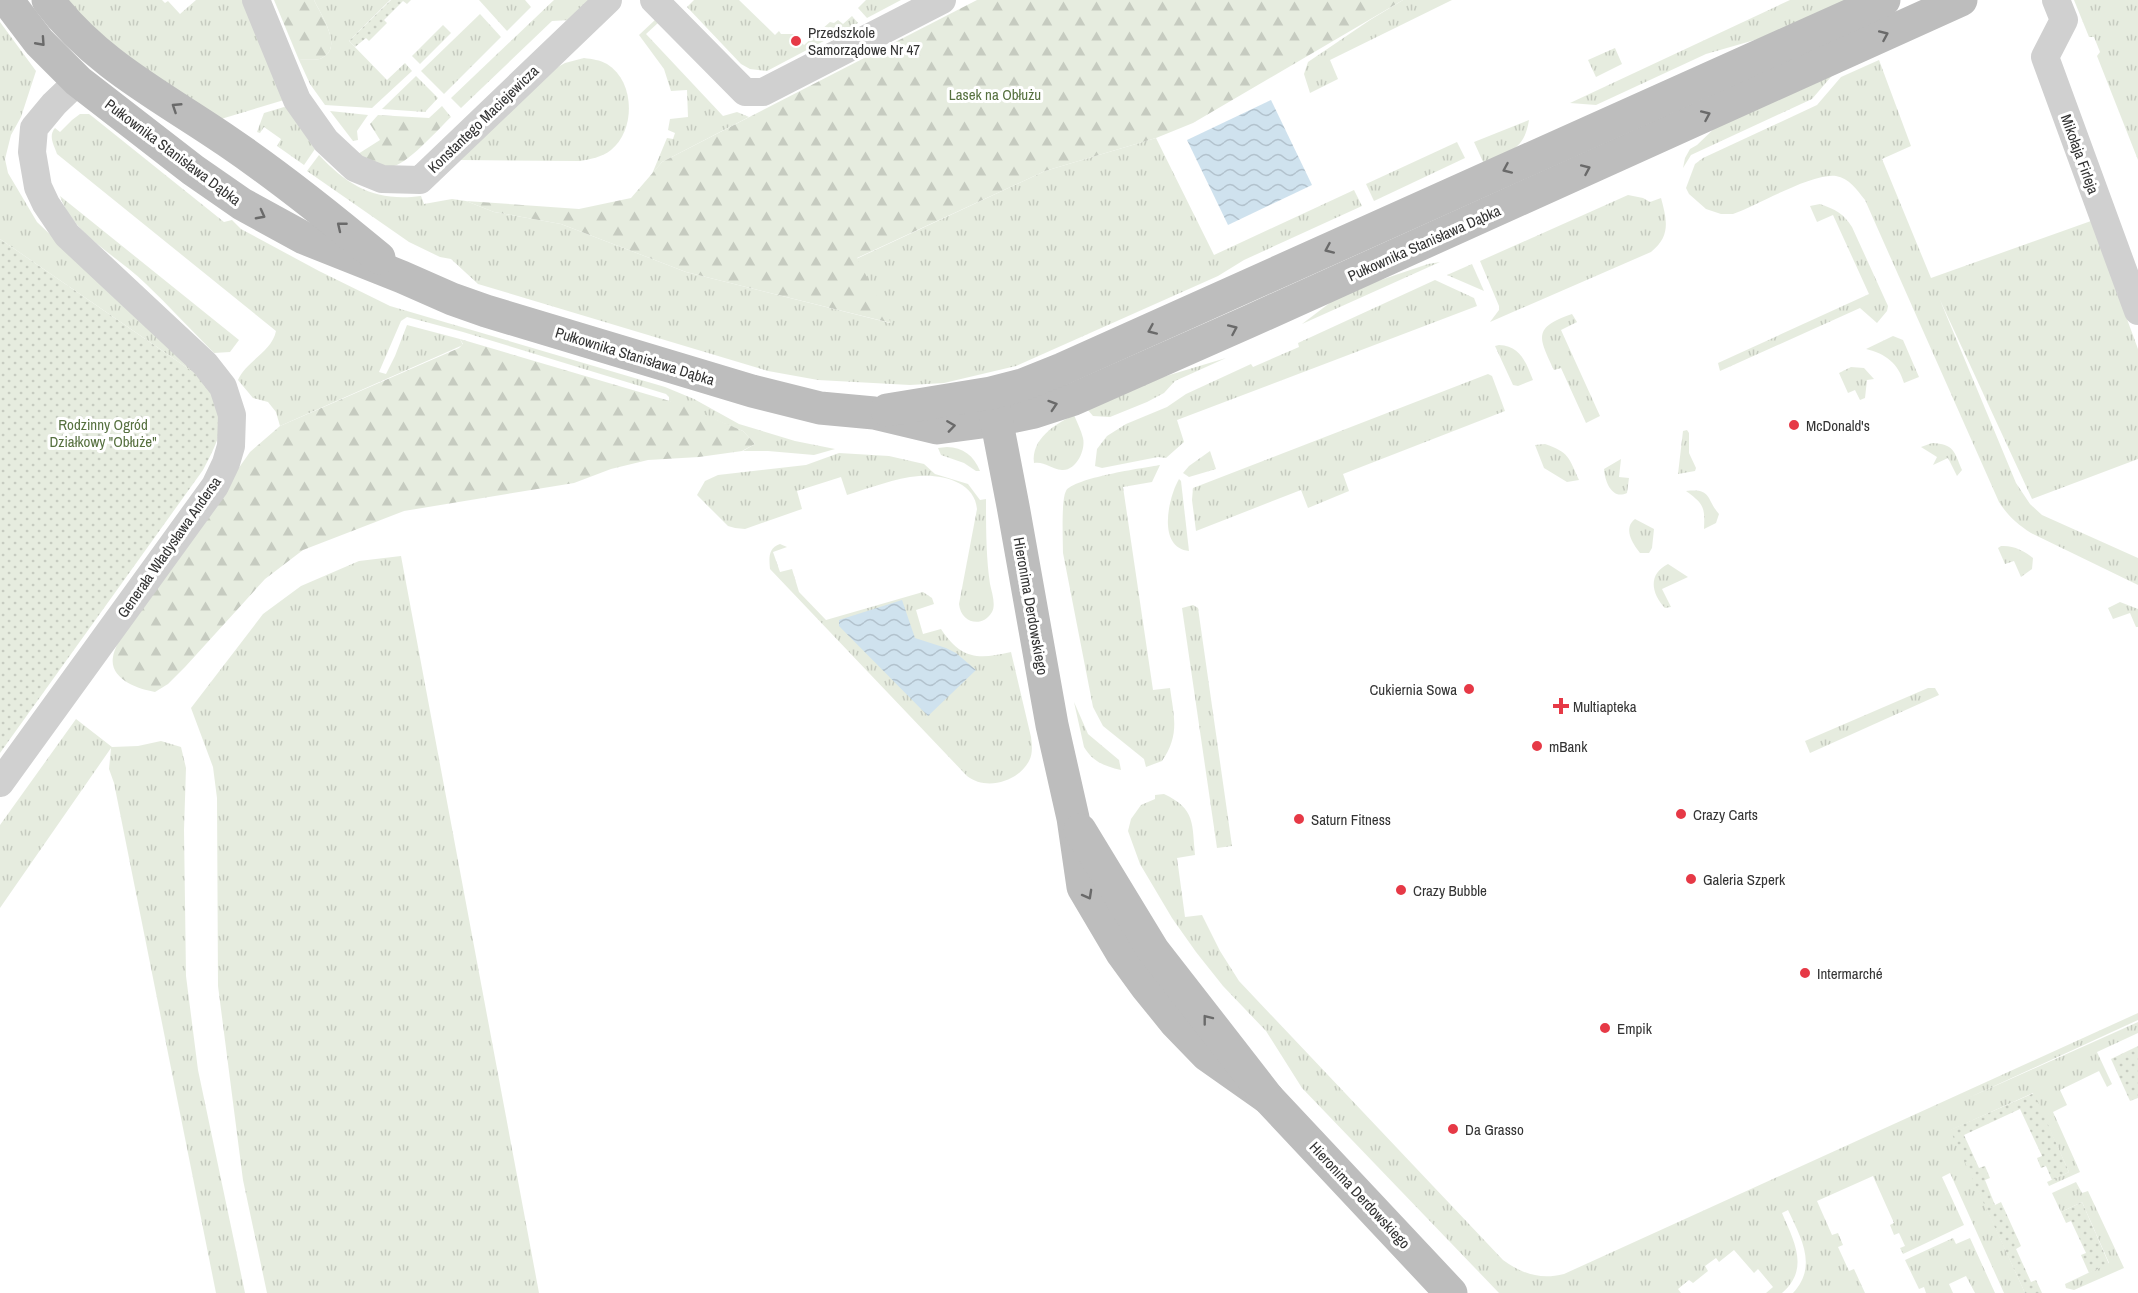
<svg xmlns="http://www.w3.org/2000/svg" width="2138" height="1293" font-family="'Archivo Narrow',sans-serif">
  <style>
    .grass { fill: url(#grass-tufts) }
    .forest { fill: url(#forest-firs) }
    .garden { fill: url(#garden-dots) }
    .water { fill: url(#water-waves) }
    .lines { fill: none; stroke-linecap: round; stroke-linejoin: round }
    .street { stroke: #d0d0d0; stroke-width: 28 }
    .secondary { stroke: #bdbdbd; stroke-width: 33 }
    .oneway { stroke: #6a6a6a }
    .poi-dot { fill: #e63946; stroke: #fff; stroke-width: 2 }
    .labels { text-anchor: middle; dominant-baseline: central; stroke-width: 6; stroke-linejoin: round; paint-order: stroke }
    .poi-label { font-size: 15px; fill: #333; stroke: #fff; text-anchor: start }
    .park-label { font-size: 15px; fill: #56703f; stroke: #fff }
    .street-label { font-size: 15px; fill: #333; stroke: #fff }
  </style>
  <defs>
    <pattern id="grass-tufts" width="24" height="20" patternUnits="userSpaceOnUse" patternTransform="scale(1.5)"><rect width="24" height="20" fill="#e6ecdf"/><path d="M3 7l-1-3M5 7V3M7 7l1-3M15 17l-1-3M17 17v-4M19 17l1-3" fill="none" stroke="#c6cbc0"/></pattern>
    <pattern id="forest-firs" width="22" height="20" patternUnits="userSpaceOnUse" patternTransform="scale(1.5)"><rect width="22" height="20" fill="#e6ecdf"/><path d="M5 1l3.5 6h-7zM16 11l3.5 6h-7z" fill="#c6cbc0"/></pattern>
    <pattern id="garden-dots" width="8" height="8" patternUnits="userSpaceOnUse" patternTransform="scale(1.5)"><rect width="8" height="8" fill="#e6ecdf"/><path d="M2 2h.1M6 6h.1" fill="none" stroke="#c6cbc0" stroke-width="1.8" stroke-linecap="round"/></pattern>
    <pattern id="water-waves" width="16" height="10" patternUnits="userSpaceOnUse" patternTransform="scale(1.5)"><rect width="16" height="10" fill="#cfe2ee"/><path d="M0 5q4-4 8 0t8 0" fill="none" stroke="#b2c2cd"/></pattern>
  </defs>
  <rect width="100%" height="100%" fill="#fff"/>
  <!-- grass -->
  <g class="grass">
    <polygon points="64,0 162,0 165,3 168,1 180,14 196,0 243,0 284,100 221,119 128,61"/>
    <path d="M314,0H390L349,41L387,80L405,63L412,71L372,108L325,105L310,84L299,60C305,59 316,61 322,58C344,48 321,15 314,0Z"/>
    <polygon points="479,0 525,0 531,7 507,31"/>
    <polygon points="554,0 592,0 571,20 552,21 461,108 451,98"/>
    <polygon points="694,0 739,0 775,35 779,31 781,34 793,34 804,45 830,22 834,23 838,20 843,24 852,16 858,23 767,71 750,69 741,64 687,7"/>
    <polygon points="866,0 901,0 867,18 858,8"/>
    <polygon points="1403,0 1452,0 1330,60 1338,79 1310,93 1304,74 1308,62 1370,20"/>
    <polygon points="1790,0 1846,0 1779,33 1706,54 1596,105 1570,103"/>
    <polygon points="2074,0 2138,0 2138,160 2097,56 2100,52 2094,37 2089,37"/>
    <polygon points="480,14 501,37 444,94 421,71"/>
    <polygon points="656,19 659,22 646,34 723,116 737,112 749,117 662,162 652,174 667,138 673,139 675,133 668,130 670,119 688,117 687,90 671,91 664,69 639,35"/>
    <polygon points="0,22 36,71 21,117 11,135 5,159 8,173 37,222 199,376 0,239"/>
    <polygon points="443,25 451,33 420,64 412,56"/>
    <polygon points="1615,48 1622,64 1596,77 1588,60"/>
    <path d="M584,58C592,59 600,60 607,64C635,81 636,130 611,150C602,157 591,159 580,161L459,160L556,68L565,63Z"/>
    <path d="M1879,60L1911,146L1882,159L1931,278L2091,221L2138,349V459L2032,499L1940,300L2016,483L2030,504L2042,515L2138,558V585L2031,533C2017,524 2008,516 1999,502L1865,200C1857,190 1849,178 1836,176C1812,173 1758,205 1733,214H1721L1706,209L1689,194L1686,188L1695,164L1703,158L1817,105L1841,77Z"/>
    <polygon points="1836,71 1812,99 1691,155 1683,168 1685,158 1690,149 1697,145 1720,123"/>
    <polygon points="416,76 438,98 425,112 382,109"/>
    <polygon points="284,107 287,108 315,149 304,165 277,146 281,139 264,127 260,133 257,132 264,113"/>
    <polygon points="330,111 368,115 357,131 358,140 353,141"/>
    <path d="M80,114H89L93,117L224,222L232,220L241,229L319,271L390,306L665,387L694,399L739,424L795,441L835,449L814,455L768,451H743L755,444L743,431L669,401V397L666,394L463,332L407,317L401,321L379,372L386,374L395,356L407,325L460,339L463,345L280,426L276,412L268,402L253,398L238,380C246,361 272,352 276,331L57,154C54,145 48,136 55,128L60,132L72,120Z"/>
    <path d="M1529,120C1524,151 1509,151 1484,164L1474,142Z"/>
    <path d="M1156,138L1214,255L1354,190L1362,206L1244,260L1218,276L1016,366L944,383L910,385L818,380L768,371L478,284L451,259L440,257L409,242L307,171L319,155C349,187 377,202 421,196L424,204L452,199L466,201L494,212L561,224L686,272L890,323L856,259L1045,171Z"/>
    <polygon points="1457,142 1465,158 1374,201 1366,184"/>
    <path d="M1628,195L1643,198L1650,202L1661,198C1667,220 1671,236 1651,252L1490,322L1499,310V306L1480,261Z"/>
    <path d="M60,196L239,340L230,352L214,353C191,330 169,306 146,284C118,256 73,235 60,196Z"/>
    <path d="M1820,204C1835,209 1844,214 1852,227L1888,306L1887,311L1877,323L1860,308L1720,371L1718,363L1869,294L1833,215L1817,222L1810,206Z"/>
    <polygon points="1440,262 1302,324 1331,302 1354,289 1428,264"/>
    <polygon points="1472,264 1484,291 1447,275"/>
    <polygon points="1435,280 1474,298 1477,306 1177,420 1184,442 1166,458 1158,457 1102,468 1095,466 1097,449 1107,436 1126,424 1167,407 1186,394 1251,364 1253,367 1299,347 1298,343"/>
    <path d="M1572,314L1577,322L1561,330L1600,416L1586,423L1561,368L1554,370C1539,337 1532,328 1572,314Z"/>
    <path d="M1893,336L1903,340L1919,377L1904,383C1898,363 1886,354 1866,349Z"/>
    <path d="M1499,345C1521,346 1526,363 1533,380L1518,386L1513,385L1495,346Z"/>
    <polygon points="1226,358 1175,381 1164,393 1147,402 1110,417 1093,416 1087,409 1156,379"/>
    <polygon points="1851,367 1864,368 1874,379 1867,380 1865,398 1860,400 1855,390 1848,393 1839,373"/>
    <polygon points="1488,374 1492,376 1505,411 1343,474 1349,491 1308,508 1301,490 1196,531 1192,500 1193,488"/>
    <path d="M1074,415C1077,422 1081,430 1083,438C1086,450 1076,471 1062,470C1051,469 1044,461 1034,463C1031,439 1055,424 1074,415Z"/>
    <polygon points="1687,430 1689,433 1689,453 1696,468 1695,471 1678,474 1683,431"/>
    <path d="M1932,443C1954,444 1954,451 1962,470L1957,476L1948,458L1933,465L1937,457L1921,447Z"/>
    <path d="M1545,444C1569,452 1569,458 1579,480L1567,482L1544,468L1535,445Z"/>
    <path d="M947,447C963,447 974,456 980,471H976L964,463L941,455L938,448Z"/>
    <polygon points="1210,451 1216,469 1189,477 1183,473 1189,466"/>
    <path d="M839,453L889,456L924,464L935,474L968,484L980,500L986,499C986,527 986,557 990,584C992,593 996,605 992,612C983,628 961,624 959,604L977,509C975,482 942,474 919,476C895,478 870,488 847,495L841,477L797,491L802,509L745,529L735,528L728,526L697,495L705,481L718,475L806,465Z"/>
    <path d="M1621,459L1619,477L1629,478L1627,493C1612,500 1605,482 1604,469Z"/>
    <path d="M1160,465L1152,482L1123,487L1153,690L1170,688C1174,717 1180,735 1162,761L1146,767L1144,759L1103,726L1093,707L1063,553C1063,541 1061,500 1066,491C1073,478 1143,468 1160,465Z"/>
    <path d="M1179,479L1181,481L1189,551C1157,548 1168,498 1179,479Z"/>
    <path d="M1686,491C1712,488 1706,499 1719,514L1716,523L1704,529C1705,507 1704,504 1686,491Z"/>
    <path d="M1635,519L1654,529L1652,548L1649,553H1640C1632,543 1623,528 1635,519Z"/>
    <path d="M780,544L787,547L773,552L780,572L792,569L799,592L826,620L923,592L932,598L934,604L916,610L923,634L941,629C961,659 977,660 1011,652L1031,737C1032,745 1033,754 1029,761C1018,782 986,791 967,776L770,569C769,558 768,548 780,544Z"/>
    <path d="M2001,546C2013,545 2025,551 2033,558L2032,569L2021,577L2014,561L2005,564L1998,548Z"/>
    <polygon points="401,556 539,1293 267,1293 243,1180 218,986 217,798 213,767 191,708 263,614 301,586 359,561"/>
    <path d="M1668,564L1688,577L1662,589L1671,607L1665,608C1651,593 1648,574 1668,564Z"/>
    <polygon points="2120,602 2138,609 2138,627 2136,627 2130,613 2113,619 2108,608"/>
    <polygon points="1193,605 1198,608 1232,846 1217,848 1182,608"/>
    <polygon points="1928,688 1935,688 1939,695 1810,753 1805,741"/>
    <path d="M1074,702L1088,734L1119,760L1121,770C1104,766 1093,762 1084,747Z"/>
    <polygon points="76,719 112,747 138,746 161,741 181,747 186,768 184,830 186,976 198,1070 245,1293 216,1293 114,783 109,769 111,748 0,908 0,825"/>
    <path d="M1164,794C1196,809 1192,824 1195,855L1177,858L1185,917L1202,915L1220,951L1239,981L1503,1260C1523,1274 1540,1280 1564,1274L2138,1013V1020L1968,1098L2138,1022V1033L2097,1052L2112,1084L2107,1087L2099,1071L2060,1090L2067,1105L2053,1112L2080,1172L2049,1186L2047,1182L2069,1172L2033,1093L1951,1130L2025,1293H2004L1950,1173L1942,1177L1964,1225L1903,1254L1900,1248L1905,1246L1899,1233L1894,1235L1890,1225L1894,1223L1873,1176L1817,1201L1832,1235L1838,1233L1843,1245L1838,1247L1849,1271L1854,1269L1865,1293H1793C1818,1266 1801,1238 1788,1210L1782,1213C1794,1241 1810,1269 1782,1293H1766L1773,1287L1758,1269L1754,1273L1734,1250L1719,1262L1716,1258L1705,1266L1708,1271L1693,1283L1689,1280L1678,1289L1681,1293H1499L1302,1088L1266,1031L1223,986L1196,952L1172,918L1140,864L1128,831L1131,819L1141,805L1155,799V795Z"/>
    <polygon points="2076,1182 2082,1193 2088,1191 2124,1268 2074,1290 2066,1288 2065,1284 2109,1263 2082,1202 2061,1212 2052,1193"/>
    <polygon points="1953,1238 1956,1244 1970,1238 1995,1293 1975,1293 1966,1276 1949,1284 1953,1293 1926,1293 1924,1287 1919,1289 1905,1260"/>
  </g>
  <!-- forest -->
  <g class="forest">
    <path d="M274,0H314C321,15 344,48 322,58C317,61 305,59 299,60Z"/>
    <polygon points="977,0 1403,0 1193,123 1156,138 1045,171 857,258 891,323 686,272 561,224 494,212 466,201 579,209 631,198 662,162"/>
    <path d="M442,106L451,117C439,128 405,168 389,167C377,167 367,159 358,154L380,140L370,124L378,115L429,118Z"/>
    <path d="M460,339L680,404L743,431L755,444L742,451L699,457L648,460L611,469L574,483L404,511L303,550L265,579L185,667L168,684L155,692C138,689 109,679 113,657C114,650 119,641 122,634L250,452L280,426L459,348L463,344Z"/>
  </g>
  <!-- garden -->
  <g class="garden">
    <polygon points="391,0 411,0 407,4 403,1 384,20 387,23 369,41 366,38 355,47 349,41"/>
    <path d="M0,239L199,376C205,384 213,393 218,403C228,425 213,451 203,470L0,753Z"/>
    <polygon points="2138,1046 2138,1098 2130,1101 2111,1059"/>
    <polygon points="2034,1093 2069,1172 2052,1180 2046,1166 2041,1168 2037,1158 2042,1156 2020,1109 1964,1135 1979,1168 1985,1166 1990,1178 1985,1180 1995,1205 2001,1202 2021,1246 2016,1249 2031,1282 2036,1280 2042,1293 2025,1293 1950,1130"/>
    <polygon points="2082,1202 2109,1264 2089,1273 2081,1255 2086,1253 2071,1221 2066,1223 2061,1212"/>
  </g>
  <!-- water -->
  <g class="water">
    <polygon points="1271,100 1312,185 1228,225 1187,140"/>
    <polygon points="902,600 915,638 946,648 956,653 976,670 928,716 839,626 839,620"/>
  </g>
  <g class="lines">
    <!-- street -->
    <g class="street">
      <polyline points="256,0 297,100 326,141 355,168 382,179 420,180 608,0"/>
      <polyline points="654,0 745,92 763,92 942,0"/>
      <polyline points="2056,0 2064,20 2045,57 2138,311"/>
      <polyline points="0,783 215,486 226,463 231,446 232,415 223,387 205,364 67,235 46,204 38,187 32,152 34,128 54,104 78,81"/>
    </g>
    <!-- secondary -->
    <g class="secondary">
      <polyline points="7,0 39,42 78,81 193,170 242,204 304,238 402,277 452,299 486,311 752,391 820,408 874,413 937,428 997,420 1034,412 1074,399 1248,322 1961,0"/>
      <path d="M48,0C96,64 163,97 227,141C280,177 330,217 379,258"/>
      <polyline points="992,397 1013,506 1052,725 1073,818 1083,887 1122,953 1146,986 1176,1023 1207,1055 1268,1098"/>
      <polyline points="887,410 991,393 1022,385 1062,369 1884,0"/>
      <polyline points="1080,830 1153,950 1268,1098 1451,1293"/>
    </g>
  </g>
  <!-- one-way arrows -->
  <defs><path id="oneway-chevron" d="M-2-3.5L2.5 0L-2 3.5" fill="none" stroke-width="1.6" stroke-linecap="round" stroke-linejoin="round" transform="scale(1.5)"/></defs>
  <g class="oneway">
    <use href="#oneway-chevron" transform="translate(1884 35) rotate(-24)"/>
    <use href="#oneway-chevron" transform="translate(41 42) rotate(48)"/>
    <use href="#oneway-chevron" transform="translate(176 107) rotate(-147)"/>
    <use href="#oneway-chevron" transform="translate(1706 115) rotate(-24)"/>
    <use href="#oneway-chevron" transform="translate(1507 169) rotate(156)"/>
    <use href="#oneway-chevron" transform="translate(1586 169) rotate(-24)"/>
    <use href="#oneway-chevron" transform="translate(261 215) rotate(28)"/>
    <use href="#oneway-chevron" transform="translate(341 226) rotate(-141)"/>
    <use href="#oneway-chevron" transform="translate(1329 249) rotate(156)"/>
    <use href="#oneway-chevron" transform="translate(1233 329) rotate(-24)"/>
    <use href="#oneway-chevron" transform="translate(1152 330) rotate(156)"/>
    <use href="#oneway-chevron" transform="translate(1053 405) rotate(-18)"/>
    <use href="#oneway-chevron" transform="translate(951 426) rotate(-8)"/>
    <use href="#oneway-chevron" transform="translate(1088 895) rotate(61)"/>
    <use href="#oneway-chevron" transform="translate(1207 1019) rotate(-128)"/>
  </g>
  <!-- markers -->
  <g class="poi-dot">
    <circle cx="796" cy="41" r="6"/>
    <circle cx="1794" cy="425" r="6"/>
    <circle cx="1469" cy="689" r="6"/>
    <path d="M1558 697h6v6h6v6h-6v6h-6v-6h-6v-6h6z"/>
    <circle cx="1537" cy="746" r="6"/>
    <circle cx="1681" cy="814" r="6"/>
    <circle cx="1299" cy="819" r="6"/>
    <circle cx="1691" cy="879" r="6"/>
    <circle cx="1401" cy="890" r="6"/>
    <circle cx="1805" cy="973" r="6"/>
    <circle cx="1605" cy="1028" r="6"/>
    <circle cx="1453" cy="1129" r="6"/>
  </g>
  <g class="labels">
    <!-- poi labels -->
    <g class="poi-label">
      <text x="808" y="32">Przedszkole<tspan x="808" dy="17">Samorządowe Nr 47</tspan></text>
      <text x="1806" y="425">McDonald's</text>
      <text x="1457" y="689" text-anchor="end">Cukiernia Sowa</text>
      <text x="1573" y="706">Multiapteka</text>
      <text x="1549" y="746">mBank</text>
      <text x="1693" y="814">Crazy Carts</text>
      <text x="1311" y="819">Saturn Fitness</text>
      <text x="1703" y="879">Galeria Szperk</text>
      <text x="1413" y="890">Crazy Bubble</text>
      <text x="1817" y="973">Intermarché</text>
      <text x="1617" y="1028">Empik</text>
      <text x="1465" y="1129">Da Grasso</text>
    </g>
    <!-- park labels -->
    <g class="park-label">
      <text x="995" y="94">Lasek na Obłużu</text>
      <text x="103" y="424">Rodzinny Ogród<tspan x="103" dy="17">Działkowy "Obłuże"</tspan></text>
    </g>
    <!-- street labels -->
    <g class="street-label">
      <text transform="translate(483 119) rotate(-44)">Konstantego Maciejewicza</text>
      <text transform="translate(173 152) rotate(37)">Pułkownika Stanisława Dąbka</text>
      <text transform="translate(2080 154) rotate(70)">Mikołaja Firleja</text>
      <text transform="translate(1424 243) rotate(-24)">Pułkownika Stanisława Dąbka</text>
      <text transform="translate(635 356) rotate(17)">Pułkownika Stanisława Dąbka</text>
      <text transform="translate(169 547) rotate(-55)">Generała Władysława Andersa</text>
      <text transform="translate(1031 606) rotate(80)">Hieronima Derdowskiego</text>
      <text transform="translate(1360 1195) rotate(47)">Hieronima Derdowskiego</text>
    </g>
  </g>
</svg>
